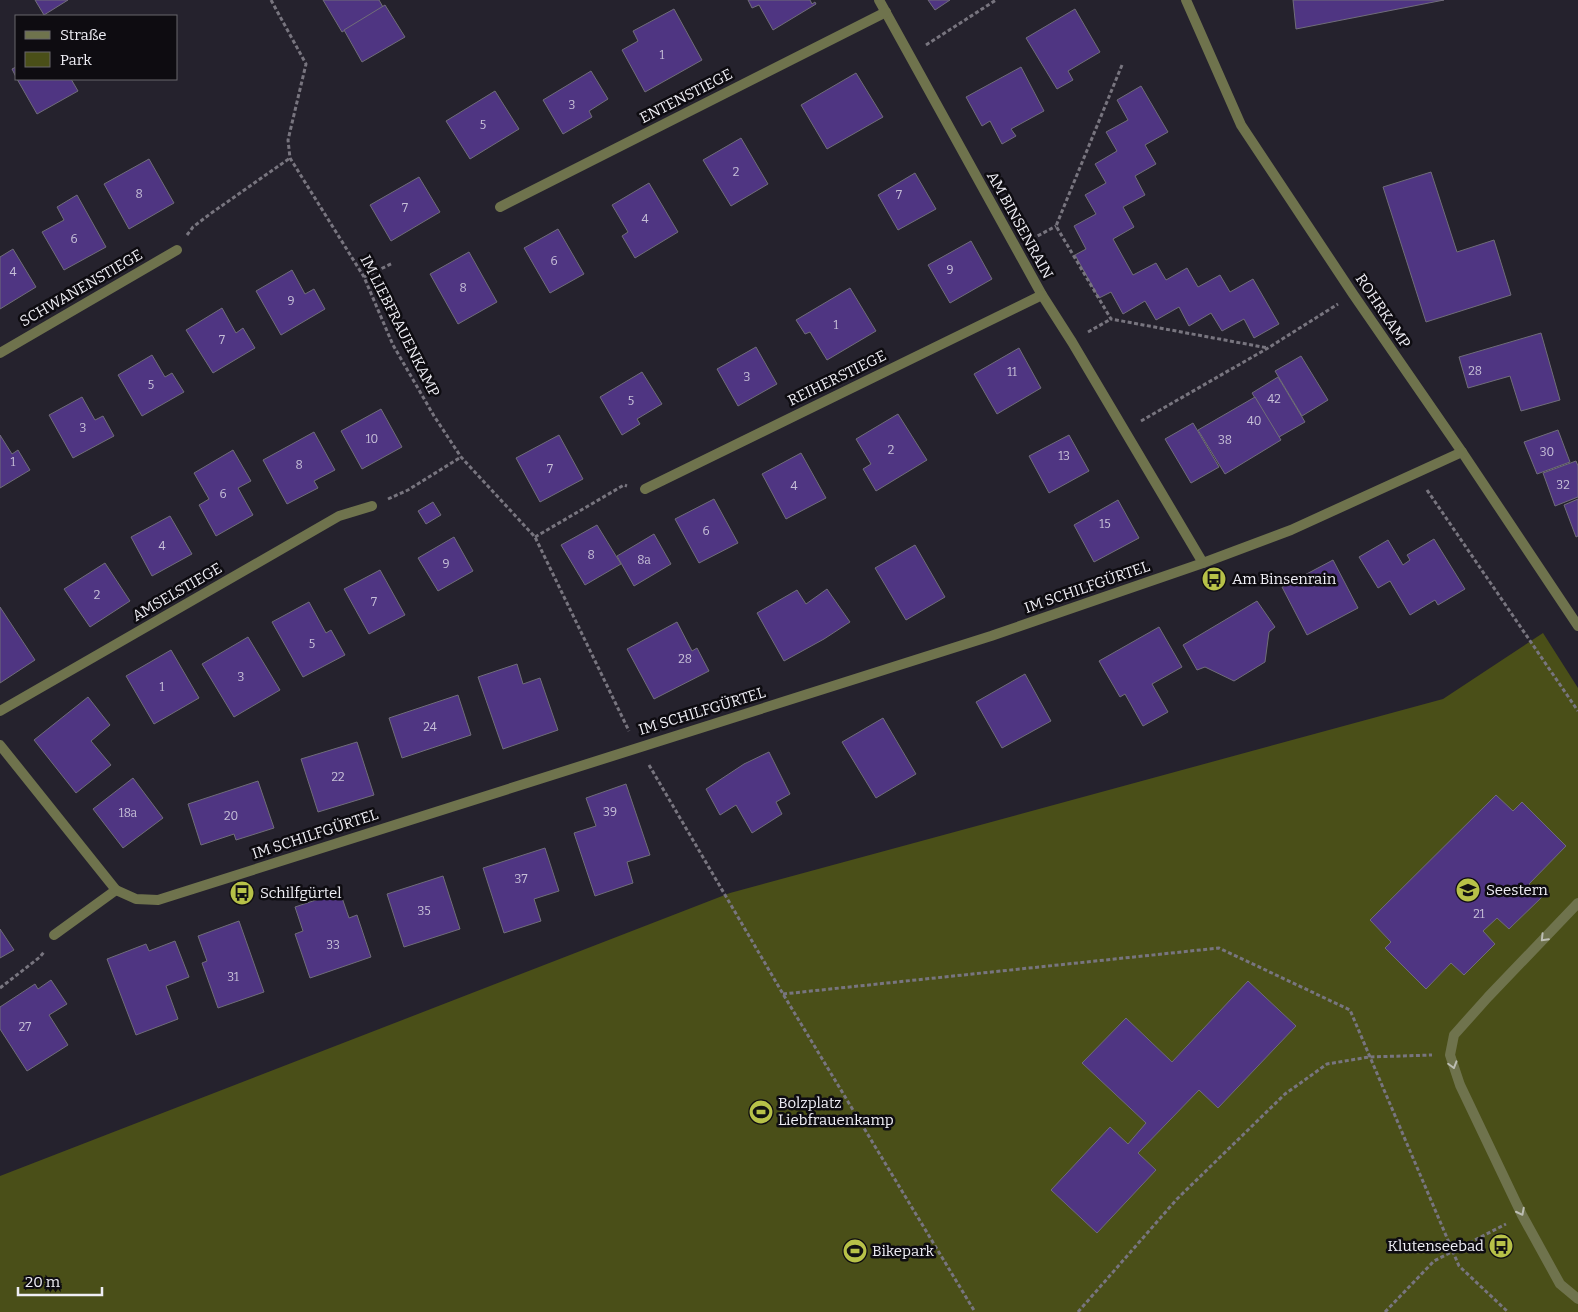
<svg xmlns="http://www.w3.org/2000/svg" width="1578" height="1312" font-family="Bitter,serif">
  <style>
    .green { fill: #4a4f18 }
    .building { fill: #4f3582; stroke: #706d79 }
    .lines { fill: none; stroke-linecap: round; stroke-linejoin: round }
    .path { stroke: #78757f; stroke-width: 3; stroke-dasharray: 4 2.5; stroke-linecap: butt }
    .lane { stroke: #6f734d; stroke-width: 10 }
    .street { stroke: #6f734d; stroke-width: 10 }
    .oneway { stroke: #bcbdb2 }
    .labels { text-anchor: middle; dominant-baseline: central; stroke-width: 5; stroke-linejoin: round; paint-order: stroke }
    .number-label { font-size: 12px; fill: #c7c0d8 }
    .street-label { font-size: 15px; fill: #efeef5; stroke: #0e0c11 }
    .poi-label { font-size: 15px; fill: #efeef5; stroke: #0e0c11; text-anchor: start }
  </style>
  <rect width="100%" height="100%" fill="#25222d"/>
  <!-- green -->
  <polygon class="green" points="1543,633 1578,688 1578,1312 0,1312 0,1176 730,893 1443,699"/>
  <!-- building -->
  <g class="building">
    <polygon points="35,0 68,0 44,15"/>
    <polygon points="323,0 379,0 383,7 342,32"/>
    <polygon points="748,0 810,0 812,4 815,2 816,4 773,30 759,5 752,8"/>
    <polygon points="928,0 950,0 935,10"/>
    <polygon points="1293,0 1444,0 1296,29"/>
    <polygon points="385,5 405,37 362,62 344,30"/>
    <polygon points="674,9 702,60 645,92 622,50 638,41 633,31"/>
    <polygon points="1075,9 1100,52 1068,71 1073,80 1057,89 1026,38"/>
    <polygon points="16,67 16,77 12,69"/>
    <polygon points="1021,67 1044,111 1011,129 1016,136 1002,144 990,121 982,126 966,97"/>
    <polygon points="591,71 608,99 589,111 592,117 563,134 543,100"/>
    <polygon points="856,73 883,117 827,149 801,105"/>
    <polygon points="17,79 71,79 78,91 37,114"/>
    <polygon points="1141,86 1168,132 1145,145 1156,164 1135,176 1145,195 1123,207 1134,227 1113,239 1133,275 1156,263 1166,280 1187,268 1198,287 1220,275 1230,292 1253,279 1279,324 1254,338 1244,319 1222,331 1211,313 1189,326 1179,307 1156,320 1145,301 1123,314 1111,292 1099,298 1075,255 1086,249 1074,226 1096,214 1085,195 1106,183 1095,164 1117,151 1106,132 1128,120 1117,100"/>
    <polygon points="495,91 519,129 470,159 446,121"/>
    <polygon points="741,138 768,184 731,206 703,160"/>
    <polygon points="149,159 174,203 129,229 104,184"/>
    <polygon points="1431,172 1457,252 1494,240 1511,295 1426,322 1383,187"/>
    <polygon points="915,173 936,209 898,230 878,195"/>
    <polygon points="419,177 440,212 391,241 370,205"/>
    <polygon points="649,183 678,232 635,258 622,236 628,232 612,205"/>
    <polygon points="77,195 106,247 64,270 42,232 64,220 57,207"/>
    <polygon points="558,229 584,274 550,293 524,248"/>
    <polygon points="971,241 992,279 950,303 928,265"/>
    <polygon points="13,249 36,287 0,309 0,257"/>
    <polygon points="469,252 497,302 458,324 430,274"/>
    <polygon points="292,270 305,294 314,289 325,309 281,335 256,291"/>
    <polygon points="850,288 876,331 827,360 810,332 805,334 796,320"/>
    <polygon points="222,308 236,333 243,328 255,348 213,373 186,330"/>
    <polygon points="1541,333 1560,400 1521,411 1510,376 1468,388 1459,357"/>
    <polygon points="756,347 777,384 738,406 717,369"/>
    <polygon points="1019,348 1041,388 997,414 974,374"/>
    <polygon points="152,355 165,377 172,373 184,392 142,416 118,375"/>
    <polygon points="1301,356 1328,400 1302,416 1275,371"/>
    <polygon points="642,372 662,404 637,419 640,424 622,435 600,397"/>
    <polygon points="1278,377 1305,422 1279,437 1252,393"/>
    <polygon points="82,397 95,420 103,416 114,436 73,458 49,415"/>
    <polygon points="1255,397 1281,440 1225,474 1198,430"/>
    <polygon points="381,409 402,447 362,469 341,431"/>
    <polygon points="898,414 927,460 876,491 863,469 871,464 856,439"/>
    <polygon points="1193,423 1219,467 1191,483 1165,439"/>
    <polygon points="1558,430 1570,462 1537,474 1524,442"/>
    <polygon points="314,432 335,470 314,481 318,488 287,504 263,460"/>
    <polygon points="0,435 12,454 18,450 30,470 0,488"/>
    <polygon points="559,435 583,479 540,502 516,458"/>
    <polygon points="1069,435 1089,471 1049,493 1029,456"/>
    <polygon points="233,450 251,481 238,488 253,515 216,536 199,505 209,499 194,473"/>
    <polygon points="801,453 826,498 786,519 762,474"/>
    <polygon points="1576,461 1578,466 1578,497 1555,506 1543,473"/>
    <polygon points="714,499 738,543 699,563 675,519"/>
    <polygon points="1578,499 1578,536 1576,537 1564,505"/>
    <polygon points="1118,500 1139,538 1094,562 1074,525"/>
    <polygon points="433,502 441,515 426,524 418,511"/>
    <polygon points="170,516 192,554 152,576 131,537"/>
    <polygon points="597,525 621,564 585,585 561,545"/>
    <polygon points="654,534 671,564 634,586 617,556"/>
    <polygon points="454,537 473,571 438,591 418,558"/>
    <polygon points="1434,539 1465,589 1438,605 1435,600 1410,615 1390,581 1378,588 1359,557 1388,540 1403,565 1410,560 1407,555"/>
    <polygon points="915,545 945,597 906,620 875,568"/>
    <polygon points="1333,560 1358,608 1307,635 1282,587"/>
    <polygon points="105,563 130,601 90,627 64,589"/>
    <polygon points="380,570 405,615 369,634 344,589"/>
    <polygon points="827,589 850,622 824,639 784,661 757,613 797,590 806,604"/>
    <polygon points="1257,601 1275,627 1269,632 1265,662 1234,681 1205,667 1197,670 1183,645"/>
    <polygon points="309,602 326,633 331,630 345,655 303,677 272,622"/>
    <polygon points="0,607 35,660 0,683"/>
    <polygon points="677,622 692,651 697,648 709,671 654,699 627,649"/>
    <polygon points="1159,627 1182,667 1152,684 1168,712 1143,726 1125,694 1120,697 1099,661"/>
    <polygon points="248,637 280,690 234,717 202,664"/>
    <polygon points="171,650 199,698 154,724 126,676"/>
    <polygon points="517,664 523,684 540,678 558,730 503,749 478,677"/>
    <polygon points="1025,674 1051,721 1002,748 976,702"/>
    <polygon points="458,695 471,735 402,758 389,718"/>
    <polygon points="88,697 110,725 91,741 111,765 76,793 34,740"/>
    <polygon points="883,718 916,774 876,798 842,742"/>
    <polygon points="357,742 374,795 318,812 301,759"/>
    <polygon points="769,752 790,794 776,802 782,814 752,833 736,805 720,815 706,789 744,764"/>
    <polygon points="133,778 163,818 123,848 93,809"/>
    <polygon points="258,781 274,828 236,840 234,834 201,845 188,804"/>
    <polygon points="626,784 650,855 627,862 633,883 595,896 574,833 596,826 586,798"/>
    <polygon points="1496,795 1513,811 1522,802 1566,846 1529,884 1542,897 1509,929 1497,918 1483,931 1495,944 1464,975 1451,963 1426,989 1385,948 1391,942 1370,920"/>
    <polygon points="545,848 559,891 534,899 541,921 504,933 483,868"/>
    <polygon points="443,876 460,929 404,947 387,894"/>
    <polygon points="340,892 349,918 357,915 371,957 310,978 295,934 303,931 295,907"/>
    <polygon points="239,921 264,992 218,1008 202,963 207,961 198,936"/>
    <polygon points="0,929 14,950 0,958"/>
    <polygon points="175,941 189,977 166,986 178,1019 136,1035 107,959 146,944 149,951"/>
    <polygon points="51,980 67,1004 49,1015 68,1045 27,1071 0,1029 0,1007 35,984 38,989"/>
    <polygon points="1248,981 1296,1026 1218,1108 1199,1090 1138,1153 1156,1170 1097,1233 1051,1190 1110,1127 1128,1144 1146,1123 1082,1063 1126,1018 1172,1062"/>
  </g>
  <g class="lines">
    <!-- path -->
    <g class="path">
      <polyline points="271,0 306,64 288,140 290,158 364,277 393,345 434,416 461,457 535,537 629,731"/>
      <polyline points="926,45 996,0"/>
      <polyline points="1122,65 1056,226 1111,319 1268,348"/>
      <polyline points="187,235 193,227 210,214 290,158"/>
      <polyline points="1032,239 1056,226"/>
      <polyline points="364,277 393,263"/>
      <polyline points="1088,332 1111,319"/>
      <polyline points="1141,421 1268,348 1338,304"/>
      <polyline points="1427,490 1578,711"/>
      <polyline points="388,499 408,490 461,457"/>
      <polyline points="535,537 624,485 627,486"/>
      <polyline points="649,765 783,994 975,1312"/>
      <polyline points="0,988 40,957 44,952"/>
      <polyline points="783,994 1219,948 1350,1010 1459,1266 1508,1312"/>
      <polyline points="1078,1312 1177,1199 1285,1094 1327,1064 1369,1057 1432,1055"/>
      <polyline points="1385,1312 1434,1261 1506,1224"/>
    </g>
    <!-- lane -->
    <g class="lane">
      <polyline points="1578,903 1488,997 1454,1035 1450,1055 1460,1085 1522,1215 1560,1284 1578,1299"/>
      <polyline points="54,935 116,890"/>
    </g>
    <!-- street -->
    <g class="street">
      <polyline points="879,0 1042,295 1072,342 1203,563"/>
      <polyline points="1186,0 1241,125 1353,294 1462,452 1578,626"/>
      <polyline points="500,207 886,12"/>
      <polyline points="0,353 177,250"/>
      <polyline points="645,489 1042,295"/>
      <polyline points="0,711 339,516 372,506"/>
      <polyline points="0,745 116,890 136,899 158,900 991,636 1203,563 1291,530 1462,452"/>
    </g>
  </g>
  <!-- one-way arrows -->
  <defs><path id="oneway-chevron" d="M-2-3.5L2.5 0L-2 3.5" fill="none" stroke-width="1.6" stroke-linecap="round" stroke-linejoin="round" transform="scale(1.25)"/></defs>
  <g class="oneway">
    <use href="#oneway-chevron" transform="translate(1544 938) rotate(134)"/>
    <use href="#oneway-chevron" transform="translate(1453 1065) rotate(74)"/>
    <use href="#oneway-chevron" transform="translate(1521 1212) rotate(63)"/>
  </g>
  <!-- icons -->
  <defs>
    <symbol id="bus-disc" viewBox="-11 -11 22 22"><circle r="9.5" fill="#b7c148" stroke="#0e0c11"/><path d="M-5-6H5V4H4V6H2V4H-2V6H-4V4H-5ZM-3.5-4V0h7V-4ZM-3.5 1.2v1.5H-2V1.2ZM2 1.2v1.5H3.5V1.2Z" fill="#111"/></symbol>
    <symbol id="school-disc" viewBox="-11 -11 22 22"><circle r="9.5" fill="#b7c148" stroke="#0e0c11"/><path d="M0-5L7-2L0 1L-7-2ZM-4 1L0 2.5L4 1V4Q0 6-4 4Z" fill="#111"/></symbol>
    <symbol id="stadium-disc" viewBox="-11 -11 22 22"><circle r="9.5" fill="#b7c148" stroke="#0e0c11"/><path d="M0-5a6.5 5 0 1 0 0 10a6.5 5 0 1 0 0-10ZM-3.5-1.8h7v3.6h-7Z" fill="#111"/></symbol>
  </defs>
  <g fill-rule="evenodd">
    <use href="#bus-disc" x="1200" y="565" width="28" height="28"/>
    <use href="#school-disc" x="1454" y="876" width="28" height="28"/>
    <use href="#bus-disc" x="228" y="879" width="28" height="28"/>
    <use href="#stadium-disc" x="747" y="1098" width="28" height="28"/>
    <use href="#bus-disc" x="1487" y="1232" width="28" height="28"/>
    <use href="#stadium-disc" x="841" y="1237" width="28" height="28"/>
  </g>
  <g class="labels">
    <!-- number labels -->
    <g class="number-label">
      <text x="662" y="55">1</text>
      <text x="572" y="105">3</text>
      <text x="483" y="125">5</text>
      <text x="736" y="172">2</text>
      <text x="139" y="194">8</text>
      <text x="899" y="195">7</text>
      <text x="405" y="208">7</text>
      <text x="645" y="219">4</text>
      <text x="74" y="239">6</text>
      <text x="554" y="261">6</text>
      <text x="950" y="270">9</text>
      <text x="13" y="272">4</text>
      <text x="463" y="288">8</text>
      <text x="291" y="301">9</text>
      <text x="836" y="325">1</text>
      <text x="222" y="340">7</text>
      <text x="1475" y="371">28</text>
      <text x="1012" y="372">11</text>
      <text x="747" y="377">3</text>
      <text x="151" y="385">5</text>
      <text x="1274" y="399">42</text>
      <text x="631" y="401">5</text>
      <text x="1254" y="421">40</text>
      <text x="83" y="428">3</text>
      <text x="372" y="439">10</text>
      <text x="1225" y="440">38</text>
      <text x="891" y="450">2</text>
      <text x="1547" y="452">30</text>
      <text x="1064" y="456">13</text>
      <text x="13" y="462">1</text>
      <text x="299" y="465">8</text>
      <text x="550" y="469">7</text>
      <text x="1563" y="485">32</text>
      <text x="794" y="486">4</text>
      <text x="223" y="494">6</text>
      <text x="1105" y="524">15</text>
      <text x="706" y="531">6</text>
      <text x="162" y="546">4</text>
      <text x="591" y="555">8</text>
      <text x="644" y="560">8a</text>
      <text x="446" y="564">9</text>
      <text x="97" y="595">2</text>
      <text x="374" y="602">7</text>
      <text x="312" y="644">5</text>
      <text x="685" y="659">28</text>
      <text x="241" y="677">3</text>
      <text x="162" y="687">1</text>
      <text x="430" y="727">24</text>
      <text x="338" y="777">22</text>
      <text x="610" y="812">39</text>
      <text x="128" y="813">18a</text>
      <text x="231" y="816">20</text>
      <text x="521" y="879">37</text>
      <text x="424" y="911">35</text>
      <text x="1479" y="914">21</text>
      <text x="333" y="945">33</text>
      <text x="233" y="977">31</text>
      <text x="25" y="1027">27</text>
    </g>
    <!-- street labels -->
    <g class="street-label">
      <text transform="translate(686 96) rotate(-27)">ENTENSTIEGE</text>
      <text transform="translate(1020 225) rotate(61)">AM BINSENRAIN</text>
      <text transform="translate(81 288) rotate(-30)">SCHWANENSTIEGE</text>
      <text transform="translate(1383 311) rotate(56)">ROHRKAMP</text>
      <text transform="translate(400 326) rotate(63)">IM LIEBFRAUENKAMP</text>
      <text transform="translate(837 378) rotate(-26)">REIHERSTIEGE</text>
      <text transform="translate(1087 587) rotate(-19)">IM SCHILFGÜRTEL</text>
      <text transform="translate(177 592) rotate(-30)">AMSELSTIEGE</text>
      <text transform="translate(702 711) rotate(-17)">IM SCHILFGÜRTEL</text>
      <text transform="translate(315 834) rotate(-18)">IM SCHILFGÜRTEL</text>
    </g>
    <!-- poi labels -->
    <g class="poi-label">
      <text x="1232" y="579">Am Binsenrain</text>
      <text x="1486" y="890">Seestern</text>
      <text x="260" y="893">Schilfgürtel</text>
      <text x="778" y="1103">Bolzplatz<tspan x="778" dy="17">Liebfrauenkamp</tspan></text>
      <text x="1484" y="1246" text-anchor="end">Klutenseebad</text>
      <text x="872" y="1251">Bikepark</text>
    </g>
  </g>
  <!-- legend -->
  <rect x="15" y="15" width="162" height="65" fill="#0e0c11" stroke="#68666c"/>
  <rect x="25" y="31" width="25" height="8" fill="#6f734d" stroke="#68666c"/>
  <text x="60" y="40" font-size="15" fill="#efeef5">Straße</text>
  <rect x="25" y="52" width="25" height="15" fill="#4a4f18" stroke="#68666c"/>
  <text x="60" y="65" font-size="15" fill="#efeef5">Park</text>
  <!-- scale -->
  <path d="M18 1287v8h84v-8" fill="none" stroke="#efeef5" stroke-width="2.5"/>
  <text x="25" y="1287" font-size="15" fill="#efeef5" stroke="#0e0c11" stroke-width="4" paint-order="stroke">20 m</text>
</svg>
